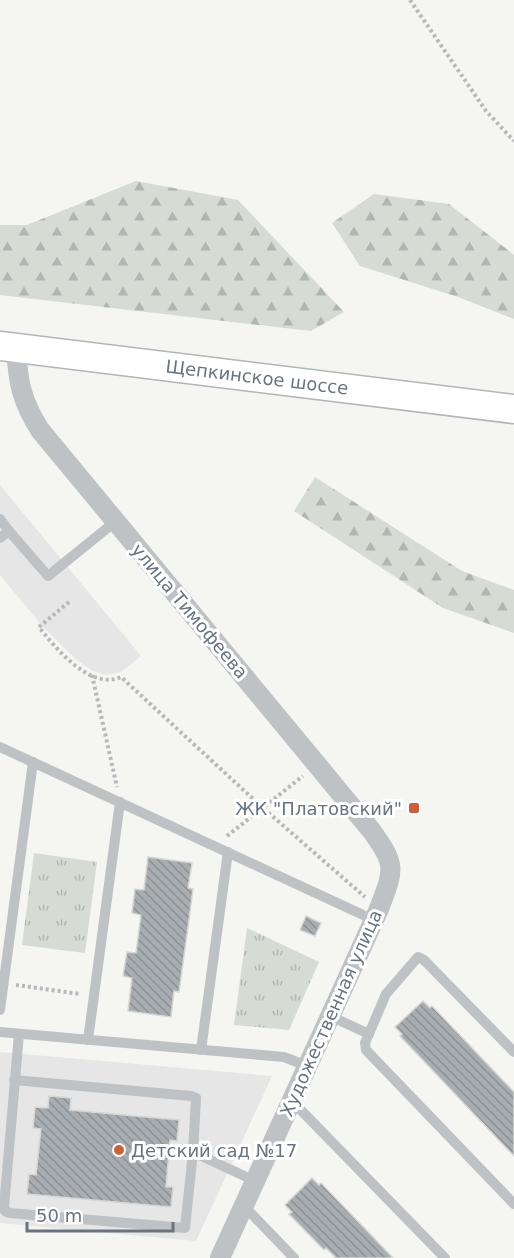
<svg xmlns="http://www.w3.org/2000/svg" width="514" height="1258" font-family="'DejaVu Sans',sans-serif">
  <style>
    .built { fill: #e5e6e5 }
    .grass { fill: url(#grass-tufts) }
    .forest { fill: url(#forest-firs) }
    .building { fill: url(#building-back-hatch); stroke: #d6d6d4; stroke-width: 1.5 }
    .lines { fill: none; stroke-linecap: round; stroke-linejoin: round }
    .secondary-casing { stroke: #b1b5b9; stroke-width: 31 }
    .path { stroke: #b6b9bb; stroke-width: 4; stroke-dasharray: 3 3; stroke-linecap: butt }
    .lane { stroke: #bfc2c5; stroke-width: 10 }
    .street { stroke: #bfc2c5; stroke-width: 20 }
    .secondary { stroke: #fff; stroke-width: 28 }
    .poi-dot { fill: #cb603c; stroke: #fff; stroke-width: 2 }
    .labels { text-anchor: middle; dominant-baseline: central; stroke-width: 6; stroke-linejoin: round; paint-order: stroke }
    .street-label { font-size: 18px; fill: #68747f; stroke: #fff }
    .poi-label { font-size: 18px; fill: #68747f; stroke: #fff; text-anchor: end }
  </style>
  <defs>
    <pattern id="grass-tufts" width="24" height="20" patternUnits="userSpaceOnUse" patternTransform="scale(1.5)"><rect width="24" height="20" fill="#d6dbd4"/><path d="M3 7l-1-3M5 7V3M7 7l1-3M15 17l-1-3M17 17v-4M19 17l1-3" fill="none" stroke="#b1b6b1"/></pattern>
    <pattern id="forest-firs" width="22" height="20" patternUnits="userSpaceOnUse" patternTransform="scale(1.5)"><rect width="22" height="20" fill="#d6dbd4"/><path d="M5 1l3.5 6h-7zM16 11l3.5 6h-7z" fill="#b1b6b1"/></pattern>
    <pattern id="building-back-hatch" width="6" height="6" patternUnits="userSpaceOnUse" patternTransform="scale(1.5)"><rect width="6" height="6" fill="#a7adb1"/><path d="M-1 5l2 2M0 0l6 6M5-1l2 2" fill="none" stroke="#8c9195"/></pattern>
  </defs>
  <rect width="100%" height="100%" fill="#f5f5f2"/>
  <!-- built -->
  <g class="built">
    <polygon points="0,485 141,656 121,672 106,675 93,671 78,661 44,628 0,575"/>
    <polygon points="0,1052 272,1076 196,1241 0,1223"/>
  </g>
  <!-- grass -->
  <g class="grass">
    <polygon points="34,853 97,862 85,953 22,945"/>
    <polygon points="247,928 319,962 289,1030 234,1025"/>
  </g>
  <!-- forest -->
  <g class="forest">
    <polygon points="136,181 238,200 344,312 311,331 0,295 0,225 27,225"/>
    <polygon points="374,194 449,204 514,255 514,319 458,297 360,266 332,223"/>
    <polygon points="315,477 462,571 514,590 514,633 443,608 294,511"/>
  </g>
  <!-- building -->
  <g class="building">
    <polygon points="148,857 192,863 188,888 193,889 188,927 179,992 174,991 171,1017 128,1011 132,978 123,976 127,952 136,953 141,915 132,913 135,889 144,890"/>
    <polygon points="306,916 321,923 315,936 300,930"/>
    <polygon points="423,1001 430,1008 432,1006 514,1092 514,1156 400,1036 402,1034 395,1027"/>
    <polygon points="49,1096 71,1098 70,1110 179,1120 177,1141 170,1140 166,1187 173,1187 171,1207 27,1194 29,1174 36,1175 41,1129 33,1128 35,1107 48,1108"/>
    <polygon points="312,1178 319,1185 321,1183 393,1258 336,1258 326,1248 324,1250 289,1214 292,1212 285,1205"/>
  </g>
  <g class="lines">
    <defs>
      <polyline id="secondary" points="0,346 514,409"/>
    </defs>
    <!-- secondary casing -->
    <use href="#secondary" class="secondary-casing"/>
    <!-- path -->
    <g class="path">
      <polyline points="410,0 486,111 514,141"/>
      <path d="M69,602L39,627C55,648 91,691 121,677L263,808L365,897"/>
      <polyline points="92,675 117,787"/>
      <polyline points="227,836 303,776"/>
      <polyline points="16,985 80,994"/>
    </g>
    <!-- lane -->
    <g class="lane">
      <polyline points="0,519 9,531"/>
      <polyline points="0,538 9,531 48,576 116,521"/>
      <polyline points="0,747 374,920"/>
      <polyline points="0,1010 33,762"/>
      <polyline points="330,1016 369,1034"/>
      <polyline points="0,1032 284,1057 307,1066"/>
      <polyline points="88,1040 120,802"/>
      <polyline points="201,1050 228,852"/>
      <polyline points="514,1052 424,960 418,957 386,994 365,1043 366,1050 514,1204"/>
      <polyline points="14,1080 191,1096 196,1098 193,1152 185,1228 10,1213 5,1211 4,1207 19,1034"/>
      <polyline points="292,1101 445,1258"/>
      <polyline points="193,1152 255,1181"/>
      <polyline points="244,1206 294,1258"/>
    </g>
    <!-- street -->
    <path class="street" d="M16,347C18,382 21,400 40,430L371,830C397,866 394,869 379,909L220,1258"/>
    <!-- secondary -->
    <use href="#secondary" class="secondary"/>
  </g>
  <!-- markers -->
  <g class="poi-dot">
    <rect x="408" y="802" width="12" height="12" rx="3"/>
    <circle cx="119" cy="1150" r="6"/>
  </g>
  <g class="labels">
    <!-- street labels -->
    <g class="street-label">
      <text transform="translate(257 377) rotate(7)">Щепкинское шоссе</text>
      <text transform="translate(190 611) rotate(50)">улица Тимофеева</text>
      <text transform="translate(331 1013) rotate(-66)">Художественная улица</text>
    </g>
    <!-- poi labels -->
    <g class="poi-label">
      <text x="402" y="808">ЖК "Платовский"</text>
      <text x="131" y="1150" text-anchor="start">Детский сад №17</text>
    </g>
  </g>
  <!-- scale -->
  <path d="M27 1222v9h146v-9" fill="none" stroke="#68747f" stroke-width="3"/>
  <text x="36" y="1222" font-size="18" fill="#68747f" stroke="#ffffff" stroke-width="4.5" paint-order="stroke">50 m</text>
</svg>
